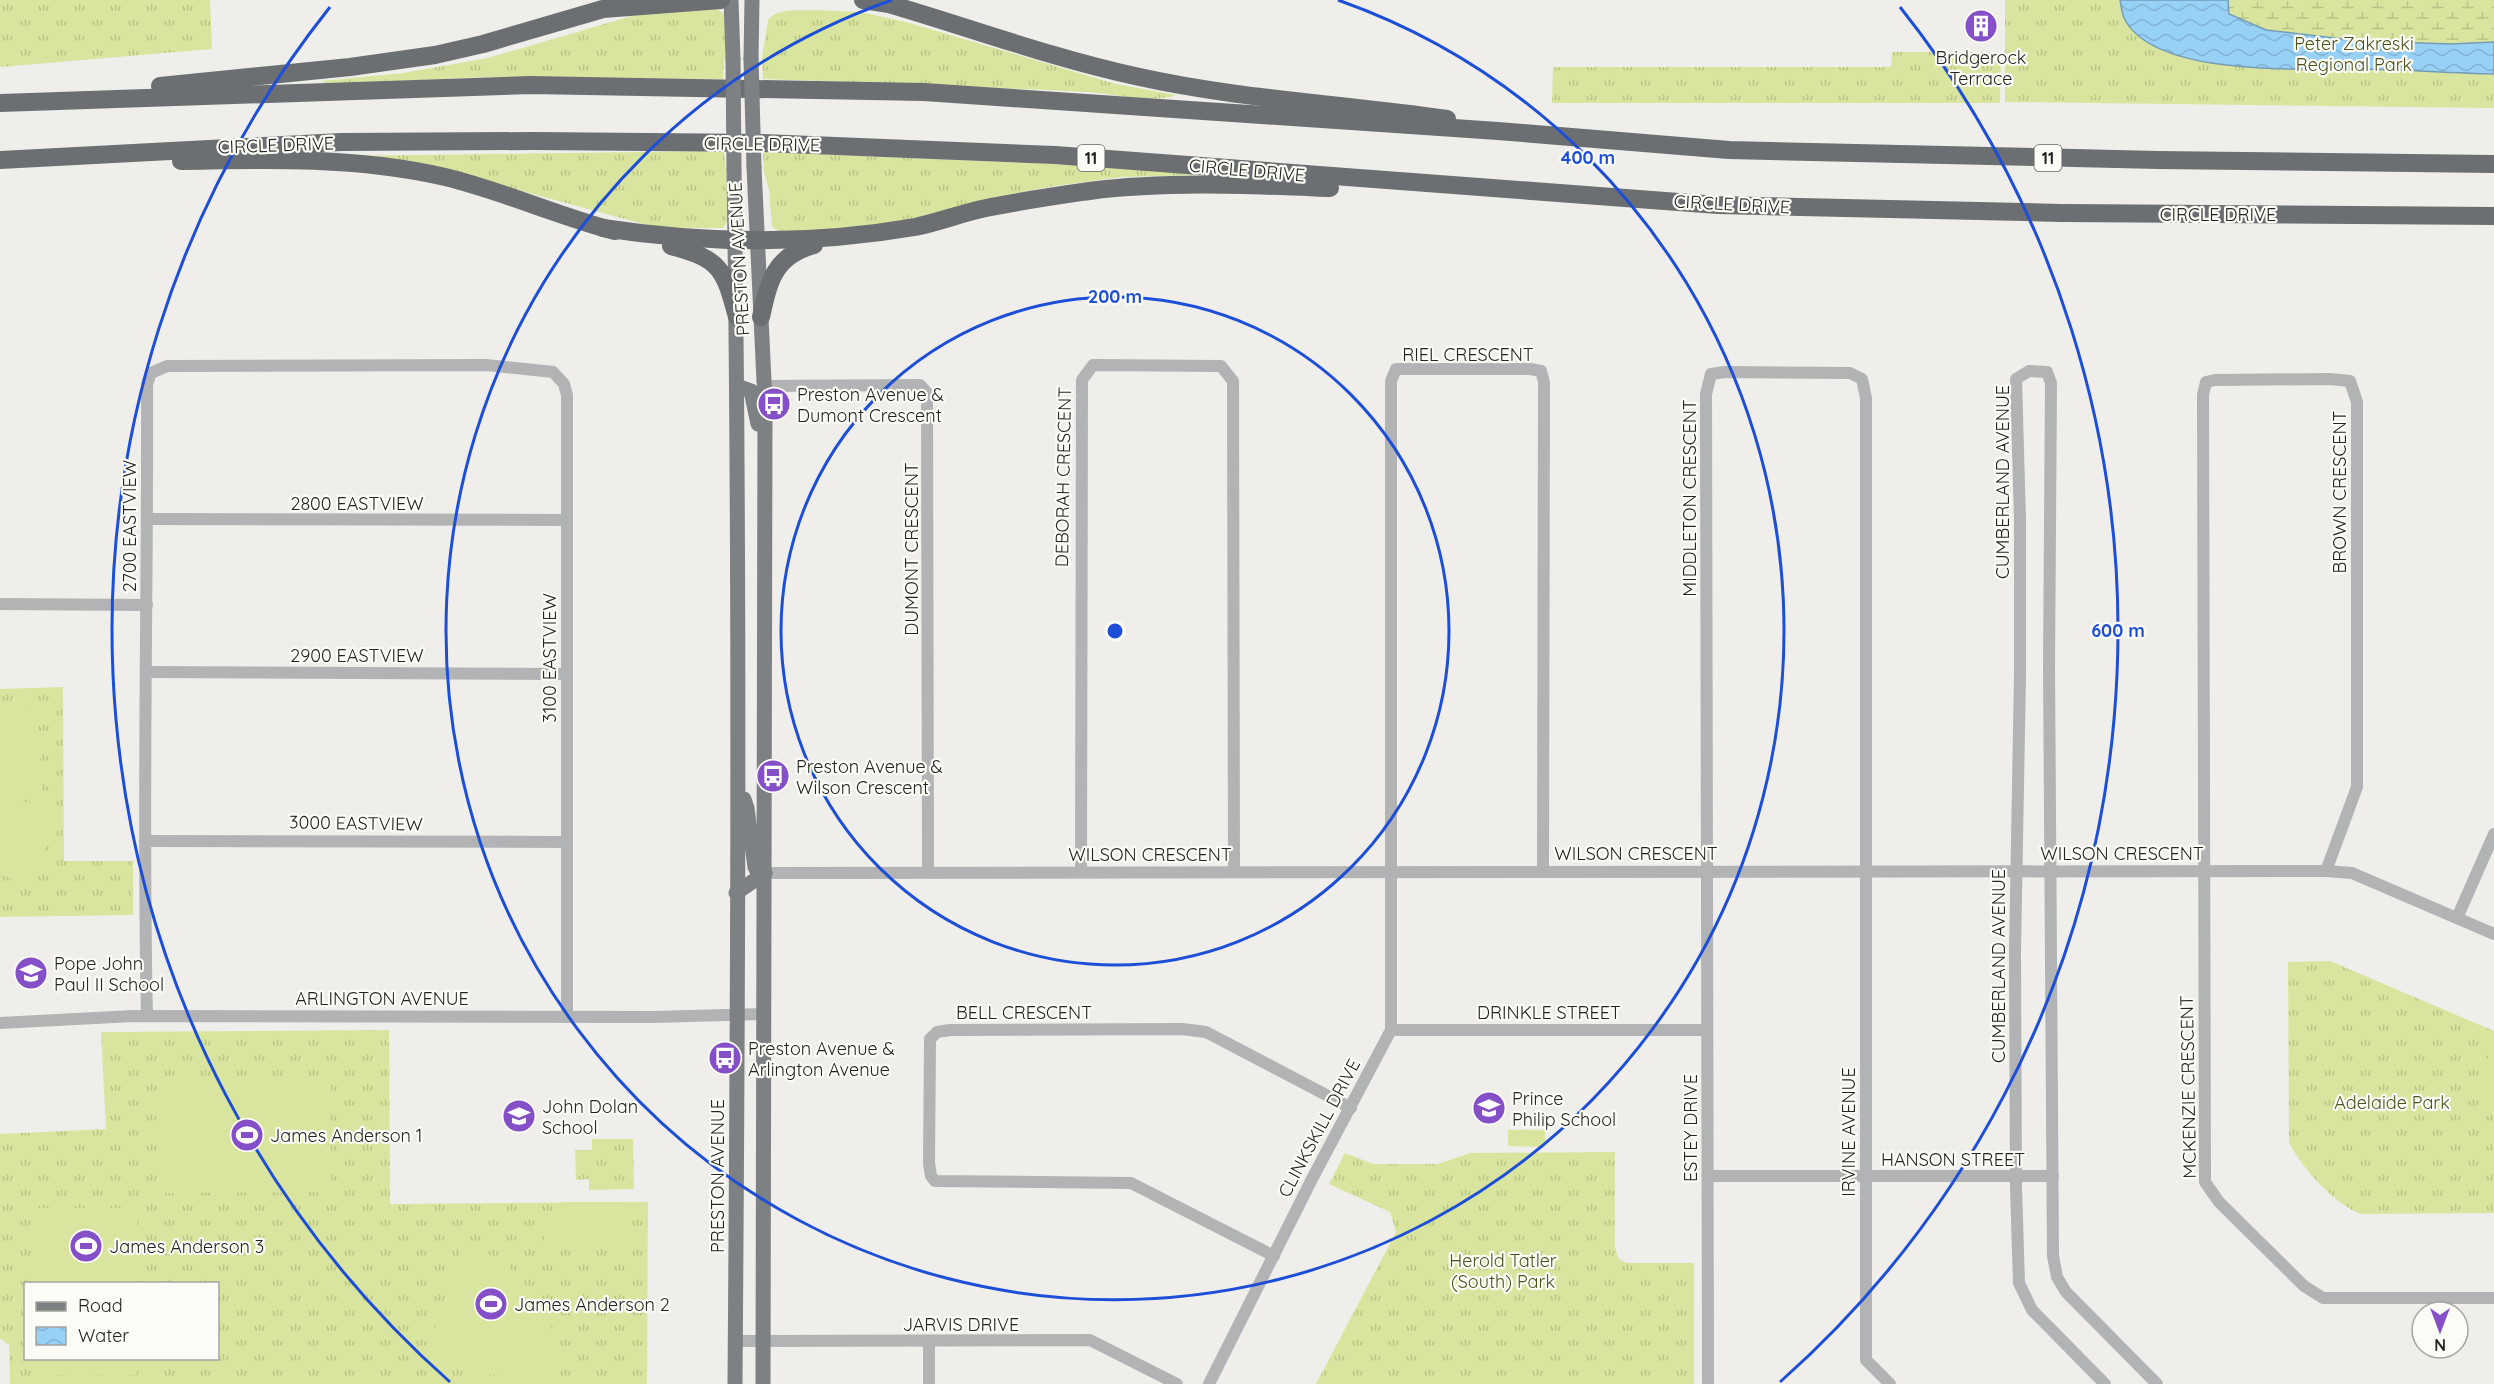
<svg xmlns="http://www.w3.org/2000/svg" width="2494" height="1384" font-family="Quicksand,sans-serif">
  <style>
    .grass { fill: url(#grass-tufts); fill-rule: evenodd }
    .wetland { fill: url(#wetland-marsh) }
    .garden { fill: #d9e59e }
    .water { fill: url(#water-waves); stroke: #759db6; stroke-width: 1.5 }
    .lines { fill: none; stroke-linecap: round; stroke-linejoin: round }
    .minor { stroke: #b1b3b4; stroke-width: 12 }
    .major { stroke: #7e8183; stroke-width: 15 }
    .highway { stroke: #6b6f72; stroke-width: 18 }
    .major-bridge { stroke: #7e8183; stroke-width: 15 }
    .ring { fill: none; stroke: #1d4ed8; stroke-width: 3 }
    .labels { text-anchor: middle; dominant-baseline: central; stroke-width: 4.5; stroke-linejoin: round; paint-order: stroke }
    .shield { fill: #fcfcf7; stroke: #646461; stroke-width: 1.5 }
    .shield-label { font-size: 16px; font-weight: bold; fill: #232321 }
    .park-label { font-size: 18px; fill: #4b521c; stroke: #fcfcf7 }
    .poi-label { font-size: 18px; fill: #232321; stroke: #fcfcf7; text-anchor: start }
    .street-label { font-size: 18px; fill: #232321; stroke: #fcfcf7 }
    .centre { fill: #1d4ed8; stroke: #fcfcf7; stroke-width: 3 }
    .ring-label { font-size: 18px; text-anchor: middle; font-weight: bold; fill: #1d4ed8; stroke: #fcfcf7; stroke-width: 4.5; stroke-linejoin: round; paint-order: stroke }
  </style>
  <defs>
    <pattern id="grass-tufts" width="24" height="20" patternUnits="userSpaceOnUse" patternTransform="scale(1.5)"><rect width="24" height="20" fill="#d9e59e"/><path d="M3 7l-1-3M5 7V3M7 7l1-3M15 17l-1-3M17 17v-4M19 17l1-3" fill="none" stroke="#bac488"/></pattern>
    <pattern id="wetland-marsh" width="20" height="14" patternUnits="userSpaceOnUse" patternTransform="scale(1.5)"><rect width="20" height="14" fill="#d9e59e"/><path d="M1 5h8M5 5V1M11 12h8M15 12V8" fill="none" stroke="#bac488"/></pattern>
    <pattern id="water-waves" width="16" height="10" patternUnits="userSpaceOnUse" patternTransform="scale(1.5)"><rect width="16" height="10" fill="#98d1f6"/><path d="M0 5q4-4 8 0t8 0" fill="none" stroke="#83b3d3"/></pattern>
  </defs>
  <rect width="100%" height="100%" fill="#efeeea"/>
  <!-- grass -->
  <g class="grass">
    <polygon points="0,0 210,0 212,49 0,67"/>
    <polygon points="2005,0 2494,0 2494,108 2005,102"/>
    <path d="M715,8C719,10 724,13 726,17C729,25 723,67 723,79L485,77L327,84L322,81L403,73L488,58L645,12Z"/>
    <path d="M815,10L860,12L906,22L1116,84L1176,95C1156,104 1109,93 1086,92C978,87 870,82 763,79L762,58L768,20C777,7 801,11 815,10Z"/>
    <polygon points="1892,52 2001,52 2000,103 1552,103 1553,67 1891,67"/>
    <polygon points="724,151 730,218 723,228 670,228 647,225 503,186 337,156"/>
    <polygon points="763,152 1154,168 1197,175 1122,177 1054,186 985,199 913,219 870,228 780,233 772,226 769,190 764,172"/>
    <polygon points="63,687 64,861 133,861 133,915 0,917 0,689"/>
    <path d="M2330,961L2494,1031V1213L2361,1214C2334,1204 2303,1169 2289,1143L2288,962Z"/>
    <path d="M389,1030L390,1204L648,1202L647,1384H10L9,1345L0,1338V1134L106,1129L101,1032ZM26,1284H218V1358H26Z"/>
    <polygon points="592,1139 633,1139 634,1189 589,1190 589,1179 576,1180 575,1150 592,1150"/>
    <polygon points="1615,1152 1615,1247 1618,1258 1626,1263 1694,1263 1694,1384 1316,1384 1396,1232 1390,1212 1329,1184 1345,1153 1373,1164 1438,1164 1470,1153"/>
  </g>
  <!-- wetland -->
  <polygon class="wetland" points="2228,0 2494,0 2494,42 2451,44 2360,41 2266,30 2228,14"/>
  <!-- garden -->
  <g class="garden">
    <polygon points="0,710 34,710 38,714 42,802 0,795"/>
    <polygon points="5,800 56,805 34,885 29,887 0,874 0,802"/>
    <path d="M2491,1047L2494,1048V1119C2477,1095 2483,1073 2491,1047Z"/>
    <polygon points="162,1078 331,1078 331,1192 163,1193"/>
    <polygon points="1508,1130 1545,1130 1545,1147 1508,1146"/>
    <polygon points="561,1202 627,1202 627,1247 544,1247 544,1215 561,1215"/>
    <rect x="34" y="1208" width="103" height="75"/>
    <path d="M462,1248C471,1250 482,1250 489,1254C520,1269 554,1317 558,1351C559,1362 556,1372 553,1383L431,1366L425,1359Z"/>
    <rect x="34" y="1359" width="103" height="16"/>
  </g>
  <!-- water -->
  <path class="water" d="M2120,0H2228L2229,14L2266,30L2360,41L2451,44L2494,42V74C2451,73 2409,70 2366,69C2308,68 2154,79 2124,18C2122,13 2121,5 2120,0Z"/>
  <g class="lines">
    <!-- minor -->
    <g class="minor">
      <polyline points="763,386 920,385 927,393 928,872"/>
      <polyline points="148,519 567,520"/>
      <polyline points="0,604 147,605"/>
      <polyline points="147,672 567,674"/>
      <polyline points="145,841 566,842"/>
      <polyline points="2326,871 2357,787 2357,402 2350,381 2330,379 2215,380 2206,382 2203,395 2205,1182 2219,1202 2304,1286 2323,1298 2494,1298"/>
      <polyline points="1081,872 1082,380 1093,365 1221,366 1233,381 1234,872"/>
      <polyline points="765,873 2326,871 2352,873 2494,934"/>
      <polyline points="2457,918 2494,834"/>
      <path d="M147,1016C142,805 148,595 147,384L151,373L167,366L486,365L553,372L564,384L567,395V1017"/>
      <polyline points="0,1023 133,1016 653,1017 764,1014"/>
      <polyline points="1391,1030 1707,1030"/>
      <polyline points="1708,1176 2053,1176"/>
      <polyline points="1274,1256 1131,1183 935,1181 931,1176 929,1163 930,1039 937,1032 950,1030 1182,1029 1206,1032 1351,1108"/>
      <polyline points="735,1341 1090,1340 1177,1384"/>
      <polyline points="929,1342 929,1384"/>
      <polyline points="1209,1384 1312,1179 1391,1030 1391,381 1396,369 1530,369 1541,371 1544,382 1543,871"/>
      <polyline points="1708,1384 1706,394 1711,374 1725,372 1850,373 1862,379 1866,398 1866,1360 1890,1384"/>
      <polyline points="2105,1384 2032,1310 2019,1283 2016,1188 2015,953 2020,674 2020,520 2016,379 2029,371 2047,372 2051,383 2049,667 2053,1256 2057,1277 2066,1292 2157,1384"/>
    </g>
    <!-- major -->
    <g class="major">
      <polyline points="731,0 733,59"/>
      <polyline points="751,59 752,0"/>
      <polyline points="754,167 765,403 763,1384"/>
      <path d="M734,169C740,574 738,979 735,1384"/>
      <polyline points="737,386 751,391 758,424"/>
      <polyline points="744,799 747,808 755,867 757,871 765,873"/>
      <polyline points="736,893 765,873"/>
    </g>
    <!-- highway -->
    <g class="highway">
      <path d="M863,0L889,4C971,28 1052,58 1135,76C1237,99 1343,104 1447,119"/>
      <polyline points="160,86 350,67 435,55 483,44 603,9 721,0"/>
      <polyline points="0,103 531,85 924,92 1498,131 1729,150 2158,160 2494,164"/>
      <polyline points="0,160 341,142 532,141 763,143 1055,155 1718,205 2061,213 2494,216"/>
      <path d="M181,161C269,159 359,157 445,177C503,191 558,216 615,231"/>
      <path d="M603,228C707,244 811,245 915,227C939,222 962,213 986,208C1020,201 1055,196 1089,191C1169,181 1250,185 1330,188"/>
      <path d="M671,246C721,259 724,269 737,317"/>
      <path d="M761,317C769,281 774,256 814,245"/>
    </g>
    <!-- major-bridge -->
    <g class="major-bridge">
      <polyline points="733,59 734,169"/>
      <polyline points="751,59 754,167"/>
    </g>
  </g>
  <!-- distance rings -->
  <g class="ring">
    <circle cx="1115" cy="631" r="334"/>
    <path d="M1338 0A669 669 0 1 1 892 0"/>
    <path d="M450 1382A1003 1003 0 0 1 330 7M1900 7A1003 1003 0 0 1 1780 1382"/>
  </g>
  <!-- icons -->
  <defs>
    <symbol id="building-disc" viewBox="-11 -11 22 22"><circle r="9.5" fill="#844fc7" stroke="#fcfcf7"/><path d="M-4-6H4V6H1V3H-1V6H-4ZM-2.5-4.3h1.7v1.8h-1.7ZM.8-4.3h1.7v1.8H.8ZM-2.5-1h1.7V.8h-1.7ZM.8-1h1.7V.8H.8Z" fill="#fff"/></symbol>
    <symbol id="bus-disc" viewBox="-11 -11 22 22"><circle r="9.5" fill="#844fc7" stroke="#fcfcf7"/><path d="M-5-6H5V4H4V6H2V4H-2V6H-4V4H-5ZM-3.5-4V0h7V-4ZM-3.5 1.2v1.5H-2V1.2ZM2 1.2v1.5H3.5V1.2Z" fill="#fff"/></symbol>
    <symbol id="school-disc" viewBox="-11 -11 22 22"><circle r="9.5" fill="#844fc7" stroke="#fcfcf7"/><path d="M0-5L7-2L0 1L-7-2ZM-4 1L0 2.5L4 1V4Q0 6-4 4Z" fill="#fff"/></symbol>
    <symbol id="stadium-disc" viewBox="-11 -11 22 22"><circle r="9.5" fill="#844fc7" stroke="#fcfcf7"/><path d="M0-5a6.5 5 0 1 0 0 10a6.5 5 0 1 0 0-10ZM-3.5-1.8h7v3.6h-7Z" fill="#fff"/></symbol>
  </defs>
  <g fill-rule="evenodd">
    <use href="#building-disc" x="1962" y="7" width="38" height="38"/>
    <use href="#bus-disc" x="755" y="385" width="38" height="38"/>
    <use href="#bus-disc" x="754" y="757" width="38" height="38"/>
    <use href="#school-disc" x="12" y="954" width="38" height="38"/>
    <use href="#bus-disc" x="706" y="1039" width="38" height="38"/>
    <use href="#school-disc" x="1470" y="1089" width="38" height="38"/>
    <use href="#school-disc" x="500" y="1097" width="38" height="38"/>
    <use href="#stadium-disc" x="228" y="1116" width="38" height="38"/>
    <use href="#stadium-disc" x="67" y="1227" width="38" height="38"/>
    <use href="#stadium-disc" x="472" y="1285" width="38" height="38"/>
  </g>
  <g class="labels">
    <!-- shield labels -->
    <g class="shield">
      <rect x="1077.5" y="145" width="27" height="26" rx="4.5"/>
      <rect x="2034.5" y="145" width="27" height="26" rx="4.5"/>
    </g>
    <g class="shield-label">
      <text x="1091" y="158">11</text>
      <text x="2048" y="158">11</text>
    </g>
    <!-- park labels -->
    <g class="park-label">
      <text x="2354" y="43">Peter Zakreski<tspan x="2354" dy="21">Regional Park</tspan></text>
      <text x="2392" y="1102">Adelaide Park</text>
      <text x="1503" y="1260">Herold Tatler<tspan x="1503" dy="21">(South) Park</tspan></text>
    </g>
    <!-- poi labels -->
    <g class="poi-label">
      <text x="1981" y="57" text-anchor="middle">Bridgerock<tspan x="1981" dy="21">Terrace</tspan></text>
      <text x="797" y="394">Preston Avenue &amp;<tspan x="797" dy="21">Dumont Crescent</tspan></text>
      <text x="796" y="766">Preston Avenue &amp;<tspan x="796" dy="21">Wilson Crescent</tspan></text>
      <text x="54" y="963">Pope John<tspan x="54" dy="21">Paul II School</tspan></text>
      <text x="748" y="1048">Preston Avenue &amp;<tspan x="748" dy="21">Arlington Avenue</tspan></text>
      <text x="1512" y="1098">Prince<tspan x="1512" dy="21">Philip School</tspan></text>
      <text x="542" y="1106">John Dolan<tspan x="542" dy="21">School</tspan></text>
      <text x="270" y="1135">James Anderson 1</text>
      <text x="109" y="1246">James Anderson 3</text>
      <text x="514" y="1304">James Anderson 2</text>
    </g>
    <!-- street labels -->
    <g class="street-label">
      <text transform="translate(762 144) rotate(1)">CIRCLE DRIVE</text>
      <text transform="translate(276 145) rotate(-2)">CIRCLE DRIVE</text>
      <text transform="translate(1247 170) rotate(5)">CIRCLE DRIVE</text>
      <text transform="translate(1732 204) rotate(3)">CIRCLE DRIVE</text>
      <text x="2218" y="214">CIRCLE DRIVE</text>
      <text transform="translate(739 259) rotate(-93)">PRESTON AVENUE</text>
      <text x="1468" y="354">RIEL CRESCENT</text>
      <text transform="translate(1063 477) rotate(-89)">DEBORAH CRESCENT</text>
      <text transform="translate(2002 482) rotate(-90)">CUMBERLAND AVENUE</text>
      <text transform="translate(2339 492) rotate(-90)">BROWN CRESCENT</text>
      <text transform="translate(1689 498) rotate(-90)">MIDDLETON CRESCENT</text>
      <text x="357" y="503">2800 EASTVIEW</text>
      <text transform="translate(129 526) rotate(-90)">2700 EASTVIEW</text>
      <text transform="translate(911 549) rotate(-90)">DUMONT CRESCENT</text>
      <text x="357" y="655">2900 EASTVIEW</text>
      <text transform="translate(549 658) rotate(-90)">3100 EASTVIEW</text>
      <text transform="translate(356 823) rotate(1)">3000 EASTVIEW</text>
      <text x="1636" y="853">WILSON CRESCENT</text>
      <text x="2122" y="853">WILSON CRESCENT</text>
      <text x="1150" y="854">WILSON CRESCENT</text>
      <text transform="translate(1998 966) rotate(-90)">CUMBERLAND AVENUE</text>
      <text x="382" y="998">ARLINGTON AVENUE</text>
      <text x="1024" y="1012">BELL CRESCENT</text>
      <text x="1549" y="1012">DRINKLE STREET</text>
      <text transform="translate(2188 1087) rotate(-91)">MCKENZIE CRESCENT</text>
      <text transform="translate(1319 1128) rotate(-62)">CLINKSKILL DRIVE</text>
      <text transform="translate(1690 1128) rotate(-90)">ESTEY DRIVE</text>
      <text transform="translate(1848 1132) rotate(-90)">IRVINE AVENUE</text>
      <text x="1953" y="1159">HANSON STREET</text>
      <text transform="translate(717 1176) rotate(-90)">PRESTON AVENUE</text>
      <text x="961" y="1324">JARVIS DRIVE</text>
    </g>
  </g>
  <circle cx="1115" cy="631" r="9" class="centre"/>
  <g class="ring-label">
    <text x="1588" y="164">400 m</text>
    <text x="1115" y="303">200 m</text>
    <text x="2118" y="637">600 m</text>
  </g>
  <!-- legend -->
  <rect x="24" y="1282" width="195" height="78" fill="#fcfcf7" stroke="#a5a5a1" stroke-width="1.5"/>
  <rect x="36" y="1302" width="30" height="9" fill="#7e8183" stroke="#a5a5a1" stroke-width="1.5"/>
  <text x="78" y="1312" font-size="18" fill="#232321">Road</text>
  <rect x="36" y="1327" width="30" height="18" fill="url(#water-waves)" stroke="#a5a5a1" stroke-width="1.5"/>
  <text x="78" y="1342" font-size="18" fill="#232321">Water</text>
  <!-- north arrow -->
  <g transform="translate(2440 1330) rotate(180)"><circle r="28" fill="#fcfcf7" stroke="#a5a5a1" stroke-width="1.5"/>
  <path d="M0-4.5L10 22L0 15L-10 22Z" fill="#844fc7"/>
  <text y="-9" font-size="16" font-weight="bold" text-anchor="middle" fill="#232321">N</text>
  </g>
</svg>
